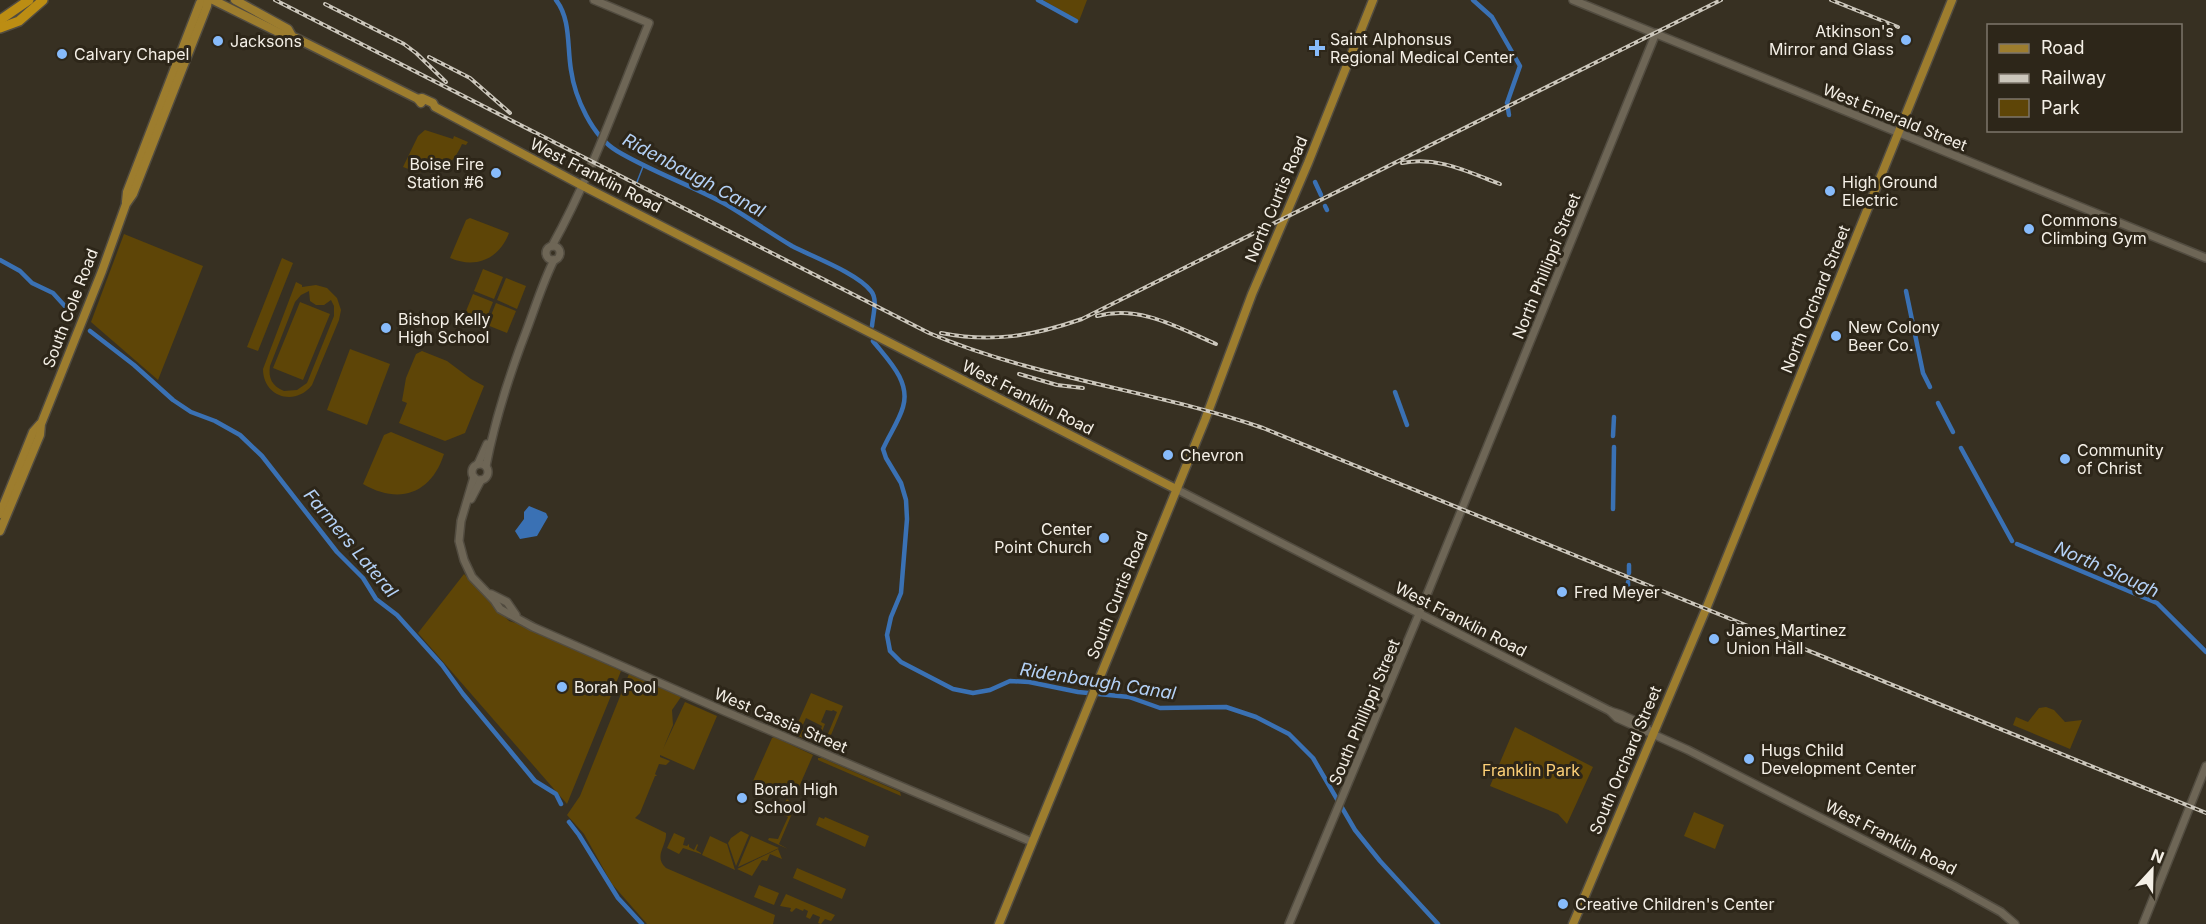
<svg xmlns="http://www.w3.org/2000/svg" width="2206" height="924" font-family="Inter,sans-serif">
  <style>
    .green { fill: #5e4507; fill-rule: evenodd }
    .water { fill: #3a71b4 }
    .lines { fill: none; stroke-linecap: round; stroke-linejoin: round }
    .stream { stroke: #3a71b4; stroke-width: 1.5 }
    .canal { stroke: #3a71b4; stroke-width: 4.5 }
    .minor-casing { stroke: #524c40; stroke-width: 10 }
    .major-casing { stroke: #524c40; stroke-width: 11 }
    .highway-casing { stroke: #524c40; stroke-width: 12 }
    .minor { stroke: #6e6656; stroke-width: 7 }
    .major { stroke: #9d7d2e; stroke-width: 8 }
    .highway { stroke: #bc8d13; stroke-width: 9 }
    .rail-casing { stroke: #ccc7bc; stroke-width: 4 }
    .rail { stroke: #2d2619; stroke-width: 1.5; stroke-dasharray: 4.5; stroke-linecap: butt }
    .poi-dot { fill: #87bbfb; stroke: #2d2619; stroke-width: 2 }
    .labels { text-anchor: middle; dominant-baseline: central; stroke-width: 6; stroke-linejoin: round; paint-order: stroke }
    .poi-label { font-size: 16px; fill: #f4efe6; stroke: #2d2619; text-anchor: start }
    .street-label { font-size: 16px; fill: #f4efe6; stroke: #2d2619 }
    .park-label { font-size: 16px; fill: #ffd278; stroke: #2d2619 }
    .water-label { font-size: 18px; font-style: italic; fill: #b4d1f6; stroke: #2d2619 }
  </style>
  <rect width="100%" height="100%" fill="#373022"/>
  <!-- green -->
  <g class="green">
    <polygon points="1043,0 1087,0 1079,21"/>
    <path d="M425,130L453,139L454,136L468,142L466,145L462,144C450,172 430,178 403,167L418,136Z"/>
    <path d="M470,218L509,233C499,259 476,269 450,258L466,220Z"/>
    <polygon points="124,234 203,266 158,380 91,322"/>
    <polygon points="282,258 293,263 258,351 247,347"/>
    <polygon points="483,269 503,277 494,299 474,291"/>
    <polygon points="506,278 526,286 517,309 497,300"/>
    <path d="M296,282L302,285V287L316,285L327,288L337,298L341,310L339,320L312,385C295,407 263,397 263,369ZM309,291L310,301L316,305H324L331,300L334,306V316L307,383L297,390L284,391C272,386 268,378 270,366L295,302L301,295Z"/>
    <polygon points="473,294 493,302 484,324 464,316"/>
    <polygon points="300,302 330,314 303,380 273,368"/>
    <polygon points="496,303 516,311 507,333 487,325"/>
    <polygon points="350,349 390,364 367,425 327,410"/>
    <polygon points="422,351 447,361 471,379 484,386 465,433 445,441 399,423 407,403 402,401 406,378 416,354"/>
    <path d="M391,432L444,454C431,494 399,505 363,484L384,435Z"/>
    <polygon points="464,574 509,621 519,624 621,671 567,804 418,633"/>
    <path d="M629,674L681,697L672,710L673,725L663,749L685,702L717,716L694,770L660,755V757L670,761L666,765L659,764L655,774L657,776H655L640,813L635,818L666,833C667,846 653,856 666,868L775,915L773,924H647L612,884L584,834L567,815L580,796Z"/>
    <polygon points="811,693 843,706 826,747 823,746 837,712 833,710 832,711 826,710 821,722 825,724 817,744 805,738 808,731 819,735 822,726 806,718 801,729 805,732 803,738 793,734"/>
    <polygon points="2046,707 2054,710 2065,722 2082,720 2070,749 2013,725 2016,717 2028,722 2039,708"/>
    <polygon points="1515,727 1593,767 1567,824 1558,814 1490,786"/>
    <polygon points="774,737 813,755 795,796 790,794 789,797 783,794 783,789 770,783 767,788 753,781 772,738"/>
    <polygon points="818,758 822,758 900,792 901,796 818,760"/>
    <polygon points="787,799 793,804 791,816 779,844 788,849 768,840 769,838 778,839 788,817 784,815 785,808 782,806"/>
    <polygon points="1694,812 1724,825 1715,849 1684,836"/>
    <polygon points="819,817 824,819 825,817 869,836 865,847 816,825"/>
    <polygon points="741,831 749,835 736,866 728,843 731,838"/>
    <polygon points="674,833 685,838 683,845 687,846 689,844 689,847 694,850 697,844 698,845 696,850 701,853 701,854 683,848 679,854 667,848"/>
    <polygon points="710,836 727,844 735,870 702,855"/>
    <polygon points="751,836 779,848 738,867"/>
    <polygon points="778,849 782,859 770,854 767,861 762,860 752,876 737,869"/>
    <polygon points="797,868 846,889 842,899 793,878"/>
    <polygon points="759,885 779,893 774,905 754,897"/>
    <polygon points="786,894 835,915 831,921 825,919 821,924 818,923 820,917 813,914 810,919 806,917 808,911 804,909 803,911 796,908 792,912 790,911 791,908 780,906"/>
  </g>
  <!-- water -->
  <polygon class="water" points="529,506 546,513 548,517 537,536 520,539 515,531 524,519 524,512"/>
  <g class="lines">
    <!-- stream -->
    <g class="stream">
      <polyline points="637,182 644,164"/>
      <polyline points="629,193 633,187"/>
    </g>
    <!-- canal -->
    <g class="canal">
      <path d="M556,0C571,19 567,47 571,70C575,98 592,136 617,151C652,172 691,185 727,205C749,218 770,233 792,246C813,257 857,273 871,291C878,299 873,315 872,326"/>
      <polyline points="1038,0 1076,21"/>
      <polyline points="1473,0 1492,17 1520,66 1507,103"/>
      <polyline points="1508,109 1509,115"/>
      <polyline points="1315,182 1321,195"/>
      <polyline points="1325,206 1327,210"/>
      <polyline points="0,260 20,271 32,283 53,293 73,315"/>
      <polyline points="1906,291 1923,373 1930,387"/>
      <polyline points="90,331 134,365 173,400 191,412 215,421 240,435 262,456 337,552 363,578 376,599 397,615 442,665 463,694 535,781 556,794 561,804"/>
      <path d="M873,341C887,359 911,381 903,407C899,421 889,435 883,449L886,458L901,483L906,500L907,519L901,593L891,617L887,635L890,651L901,662L953,689L973,693L990,690L1010,681L1029,682L1078,692L1129,697L1160,708L1226,707L1256,717L1289,734L1313,758L1355,830L1380,861L1438,924"/>
      <polyline points="1395,392 1407,425"/>
      <polyline points="1938,403 1953,432"/>
      <polyline points="1613,436 1614,417"/>
      <polyline points="1961,448 2012,541"/>
      <polyline points="1613,509 1614,447"/>
      <polyline points="2017,544 2157,603 2206,652"/>
      <polyline points="1629,573 1629,565"/>
      <polyline points="1628,582 1628,586"/>
      <polyline points="569,822 579,835 618,898 642,924"/>
    </g>
    <defs>
      <g id="minor">
        <polyline points="1573,0 2206,258"/>
        <path d="M552,246C591,176 618,98 649,23L594,0"/>
        <circle cx="553" cy="253" r="7"/>
        <circle cx="480" cy="472" r="8"/>
        <polyline points="478,464 487,444"/>
        <path d="M486,466C495,419 510,373 527,329C536,305 543,282 554,260"/>
        <polyline points="474,477 461,521 459,541 464,560 472,577 494,600 500,609 533,627 724,711 1032,842"/>
        <path d="M1176,489L1610,711C1626,715 1640,723 1653,733"/>
        <polyline points="471,499 481,480"/>
        <polyline points="491,594 507,602 516,615"/>
        <polyline points="1610,711 1617,718 1688,750 1954,886 2001,912 2015,924"/>
        <polyline points="1289,924 1419,614 1656,33"/>
        <polyline points="2143,924 2206,766"/>
      </g>
      <g id="major">
        <polyline points="213,0 286,36 296,38 418,99 421,103"/>
        <polyline points="235,0 288,29 292,36"/>
        <polyline points="418,99 422,98 433,103 435,107 581,185 1176,489"/>
        <polyline points="126,202 127,192 200,3 205,0"/>
        <polyline points="0,514 33,432 40,424"/>
        <polyline points="0,531 40,435 41,424 102,271 126,204 133,194 207,6 208,0"/>
        <polyline points="999,924 1205,420 1252,294 1308,163 1373,0"/>
        <polyline points="1573,924 1706,609 1952,0"/>
      </g>
      <g id="highway">
        <polyline points="0,20 29,0"/>
        <polyline points="0,28 19,21 43,0"/>
      </g>
    </defs>
    <!-- minor casing -->
    <use href="#minor" class="minor-casing"/>
    <!-- major casing -->
    <use href="#major" class="major-casing"/>
    <!-- highway casing -->
    <use href="#highway" class="highway-casing"/>
    <!-- minor -->
    <use href="#minor" class="minor"/>
    <!-- major -->
    <use href="#major" class="major"/>
    <!-- highway -->
    <use href="#highway" class="highway"/>
    <defs>
      <g id="rail">
        <path d="M275,0L929,333C1037,379 1153,390 1263,428L2206,813"/>
        <polyline points="1831,0 1898,27"/>
        <polyline points="325,4 404,44 416,53 446,82"/>
        <polyline points="429,57 470,78 510,113"/>
        <path d="M1402,163C1438,156 1468,172 1500,184"/>
        <path d="M1097,316C1140,305 1177,327 1216,344"/>
        <path d="M941,333C992,343 1033,336 1082,319L1721,0"/>
        <polyline points="1019,374 1057,385 1083,388"/>
      </g>
    </defs>
    <!-- rail casing -->
    <use href="#rail" class="rail-casing"/>
    <!-- rail -->
    <use href="#rail" class="rail"/>
  </g>
  <!-- markers -->
  <g class="poi-dot">
    <circle cx="1906" cy="40" r="6"/>
    <circle cx="218" cy="41" r="6"/>
    <path d="M1314 39h6v6h6v6h-6v6h-6v-6h-6v-6h6z"/>
    <circle cx="62" cy="54" r="6"/>
    <circle cx="496" cy="173" r="6"/>
    <circle cx="1830" cy="191" r="6"/>
    <circle cx="2029" cy="229" r="6"/>
    <circle cx="386" cy="328" r="6"/>
    <circle cx="1836" cy="336" r="6"/>
    <circle cx="1168" cy="455" r="6"/>
    <circle cx="2065" cy="459" r="6"/>
    <circle cx="1104" cy="538" r="6"/>
    <circle cx="1562" cy="592" r="6"/>
    <circle cx="1714" cy="639" r="6"/>
    <circle cx="562" cy="687" r="6"/>
    <circle cx="1749" cy="759" r="6"/>
    <circle cx="742" cy="798" r="6"/>
    <circle cx="1563" cy="904" r="6"/>
  </g>
  <g class="labels">
    <!-- poi labels -->
    <g class="poi-label">
      <text x="1894" y="31" text-anchor="end">Atkinson's<tspan x="1894" dy="18">Mirror and Glass</tspan></text>
      <text x="1330" y="39">Saint Alphonsus<tspan x="1330" dy="18">Regional Medical Center</tspan></text>
      <text x="230" y="41">Jacksons</text>
      <text x="74" y="54">Calvary Chapel</text>
      <text x="484" y="164" text-anchor="end">Boise Fire<tspan x="484" dy="18">Station #6</tspan></text>
      <text x="1842" y="182">High Ground<tspan x="1842" dy="18">Electric</tspan></text>
      <text x="2041" y="220">Commons<tspan x="2041" dy="18">Climbing Gym</tspan></text>
      <text x="398" y="319">Bishop Kelly<tspan x="398" dy="18">High School</tspan></text>
      <text x="1848" y="327">New Colony<tspan x="1848" dy="18">Beer Co.</tspan></text>
      <text x="2077" y="450">Community<tspan x="2077" dy="18">of Christ</tspan></text>
      <text x="1180" y="455">Chevron</text>
      <text x="1092" y="529" text-anchor="end">Center<tspan x="1092" dy="18">Point Church</tspan></text>
      <text x="1574" y="592">Fred Meyer</text>
      <text x="1726" y="630">James Martinez<tspan x="1726" dy="18">Union Hall</tspan></text>
      <text x="574" y="687">Borah Pool</text>
      <text x="1761" y="750">Hugs Child<tspan x="1761" dy="18">Development Center</tspan></text>
      <text x="754" y="789">Borah High<tspan x="754" dy="18">School</tspan></text>
      <text x="1575" y="904">Creative Children's Center</text>
    </g>
    <!-- street labels -->
    <g class="street-label">
      <text transform="translate(1895 117) rotate(22)">West Emerald Street</text>
      <text transform="translate(596 175) rotate(27)">West Franklin Road</text>
      <text transform="translate(1276 199) rotate(-67)">North Curtis Road</text>
      <text transform="translate(1546 266) rotate(-68)">North Phillippi Street</text>
      <text transform="translate(1815 299) rotate(-68)">North Orchard Street</text>
      <text transform="translate(70 308) rotate(-69)">South Cole Road</text>
      <text transform="translate(1028 397) rotate(27)">West Franklin Road</text>
      <text transform="translate(1117 595) rotate(-68)">South Curtis Road</text>
      <text transform="translate(1461 619) rotate(27)">West Franklin Road</text>
      <text transform="translate(1364 712) rotate(-67)">South Phillippi Street</text>
      <text transform="translate(781 720) rotate(23)">West Cassia Street</text>
      <text transform="translate(1625 760) rotate(-67)">South Orchard Street</text>
      <text transform="translate(1891 837) rotate(27)">West Franklin Road</text>
    </g>
    <!-- park labels -->
    <g class="park-label">
      <text x="1531" y="770">Franklin Park</text>
    </g>
    <!-- water labels -->
    <g class="water-label">
      <text transform="translate(694 175) rotate(28)">Ridenbaugh Canal</text>
      <text transform="translate(351 543) rotate(50)">Farmers Lateral</text>
      <text transform="translate(2107 569) rotate(24)">North Slough</text>
      <text transform="translate(1098 681) rotate(9)">Ridenbaugh Canal</text>
    </g>
  </g>
  <!-- legend -->
  <rect x="1987" y="24" width="195" height="108" fill="#2d2619" stroke="#7d766b" stroke-width="1.5"/>
  <rect x="1999" y="44" width="30" height="9" fill="#9d7d2e" stroke="#7d766b" stroke-width="1.5"/>
  <text x="2041" y="54" font-size="18" fill="#f4efe6">Road</text>
  <rect x="1999" y="74" width="30" height="9" fill="#ccc7bc" stroke="#7d766b" stroke-width="1.5"/>
  <text x="2041" y="84" font-size="18" fill="#f4efe6">Railway</text>
  <rect x="1999" y="99" width="30" height="18" fill="#5e4507" stroke="#7d766b" stroke-width="1.5"/>
  <text x="2041" y="114" font-size="18" fill="#f4efe6">Park</text>
  <!-- north arrow -->
  <g transform="translate(2152 870) rotate(22)" stroke="#2d2619" stroke-width="4.5" paint-order="stroke">
  <path d="M0-4.5L10 22L0 15L-10 22Z" fill="#f4efe6"/>
  <text y="-9" font-size="16" font-weight="bold" text-anchor="middle" fill="#f4efe6">N</text>
  </g>
</svg>
